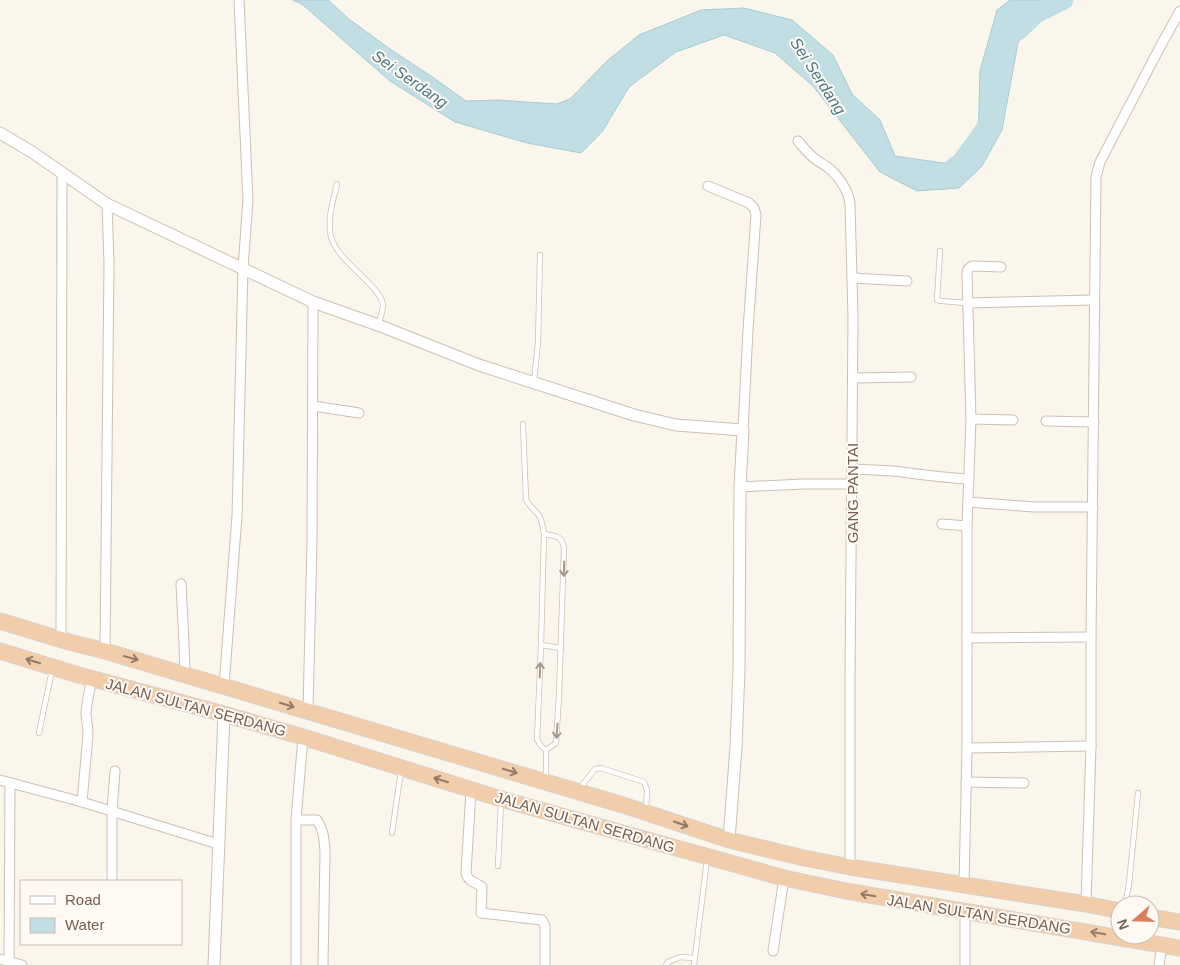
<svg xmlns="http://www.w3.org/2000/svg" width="1180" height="965" font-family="Helvetica,sans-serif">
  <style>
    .water { fill: #c1dee4; stroke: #a8ccd5 }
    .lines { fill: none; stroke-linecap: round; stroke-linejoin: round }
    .river { stroke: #c1dee4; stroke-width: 19 }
    .service-casing { stroke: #cdbfb2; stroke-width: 6 }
    .minor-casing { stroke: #cdbfb2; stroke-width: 11 }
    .tertiary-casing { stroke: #cdbfb2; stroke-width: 13 }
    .trunk-casing { stroke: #d8d2ce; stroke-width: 17 }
    .service { stroke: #fff; stroke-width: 4.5 }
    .minor { stroke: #fff; stroke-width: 9 }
    .tertiary { stroke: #fff; stroke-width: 11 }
    .trunk { stroke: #f2cdaa; stroke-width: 15 }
    .oneway { stroke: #a5978d }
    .oneway2 { stroke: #947a66 }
    .labels { text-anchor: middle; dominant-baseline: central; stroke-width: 4; stroke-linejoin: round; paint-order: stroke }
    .street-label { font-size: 15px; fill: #755f50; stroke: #fefaf3 }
    .water-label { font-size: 16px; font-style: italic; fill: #4b7a86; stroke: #fefaf3 }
  </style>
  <rect width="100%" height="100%" fill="#fbf6ec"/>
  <!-- water -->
  <polygon class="water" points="293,0 328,0 349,19 390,49 431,76 466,101 497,100 557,104 570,99 607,61 639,35 701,10 744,8 792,20 833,55 852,94 880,120 895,156 957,165 978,143 980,71 997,10 1010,0 1061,0 1037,11 1018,43 1002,130 982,166 959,188 917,191 880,172 813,86 775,53 724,35 676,52 629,87 602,132 581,153 527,143 455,122 390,81 303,5"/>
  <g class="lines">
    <!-- river -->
    <g class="river">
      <polyline points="1018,31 1036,14 1064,0"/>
      <polyline points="948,172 961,162 985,129 989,117"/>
    </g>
    <defs>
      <g id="service">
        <path d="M337,184C333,201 327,219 331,237C337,261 381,286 383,305C383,311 380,318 379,324"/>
        <polyline points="940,251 937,300 941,301 967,303"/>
        <polyline points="534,381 538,343 540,255"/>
        <path d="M523,424L526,499C529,507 536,510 540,517C542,522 543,529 544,534L541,645L537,739L541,746L546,750V780"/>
        <path d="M544,534C555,536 562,535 564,548L559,695L556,743L546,750"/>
        <polyline points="541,645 561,648"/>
        <polyline points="39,733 52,670"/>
        <polyline points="580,788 595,769 601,768 644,782 647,790 646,811"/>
        <polyline points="392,833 401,770"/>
        <polyline points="498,866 501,803"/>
        <polyline points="1125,905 1129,884 1138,793"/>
        <polyline points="666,965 668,962 680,957 695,958"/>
        <polyline points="694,965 707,860"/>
      </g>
      <g id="minor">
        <path d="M798,141C804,148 810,156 818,161C822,164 827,166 831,170C840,178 848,191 850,203L853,317L850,679V867"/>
        <polyline points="708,186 749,203 754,208 756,215 748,330 743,430"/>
        <polyline points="852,278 907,281"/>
        <polyline points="967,303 1095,300"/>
        <polyline points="853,378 911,377"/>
        <polyline points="313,406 359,413"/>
        <polyline points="971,419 1013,420"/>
        <polyline points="1046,421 1094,422"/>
        <path d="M852,469C868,470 886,470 902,472C925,475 946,478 969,479"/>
        <polyline points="740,487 803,484 851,484"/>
        <polyline points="968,502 1034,507 1093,507"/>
        <polyline points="942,524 967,526"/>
        <polyline points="181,584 184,643 185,674"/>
        <polyline points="967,638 1091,637"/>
        <polyline points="61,639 62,173"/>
        <polyline points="105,651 109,264 107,204"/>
        <polyline points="224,686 237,516 243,268 248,200 239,0"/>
        <polyline points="308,711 312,541 313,302"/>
        <polyline points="967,748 1091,746"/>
        <polyline points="0,780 82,802 218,844"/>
        <polyline points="966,782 1024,783"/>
        <path d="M471,790L466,873C468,882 476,882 482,887L481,913L542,920L545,926V965"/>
        <path d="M82,802L88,735C88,728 87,722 86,715C86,703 90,690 92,678"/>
        <path d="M296,820H317C324,830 324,840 325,852L323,965"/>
        <polyline points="112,881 112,811 115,771"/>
        <polyline points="964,884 967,748 967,526 971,419 967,274 968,269 972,266 1001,267"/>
        <polyline points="1086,904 1091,746 1091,637 1096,177 1100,162 1160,47 1180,11"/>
        <polyline points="965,912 965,965"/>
        <polyline points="773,951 784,878"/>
        <polyline points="0,959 22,965"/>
        <polyline points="9,965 10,783"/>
        <polyline points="296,965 296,820 303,737"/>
        <polyline points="1159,965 1162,945"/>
      </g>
      <g id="tertiary">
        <polyline points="0,133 32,152 107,204 313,302 378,325 479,365 634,415 676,425 743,430 740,487 739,670 736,747 729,840"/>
        <polyline points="214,965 224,714"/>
      </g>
      <g id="trunk">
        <polyline points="0,621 69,642 105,651 623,805 729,840 804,858 850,867 1086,904 1120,911"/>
        <polyline points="0,651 75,674 224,714 303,737 501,799 784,878 846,891 1180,948"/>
        <polyline points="1150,917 1180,922"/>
      </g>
    </defs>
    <!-- service casing -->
    <use href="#service" class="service-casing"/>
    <!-- minor casing -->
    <use href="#minor" class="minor-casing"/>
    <!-- tertiary casing -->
    <use href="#tertiary" class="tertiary-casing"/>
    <!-- trunk casing -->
    <use href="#trunk" class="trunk-casing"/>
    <!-- service -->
    <use href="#service" class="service"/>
    <!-- minor -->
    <use href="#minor" class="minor"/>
    <!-- tertiary -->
    <use href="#tertiary" class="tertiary"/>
    <!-- trunk -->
    <use href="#trunk" class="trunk"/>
  </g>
  <!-- one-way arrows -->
  <defs><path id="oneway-shaft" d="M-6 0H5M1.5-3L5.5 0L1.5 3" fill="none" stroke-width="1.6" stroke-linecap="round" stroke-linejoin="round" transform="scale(1.25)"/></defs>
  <g class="oneway">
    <use href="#oneway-shaft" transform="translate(564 569) rotate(92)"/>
    <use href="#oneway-shaft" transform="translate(540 670) rotate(-88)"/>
    <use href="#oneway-shaft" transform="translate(557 731) rotate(94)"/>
  </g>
  <g class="oneway2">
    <use href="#oneway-shaft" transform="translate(131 658) rotate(16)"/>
    <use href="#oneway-shaft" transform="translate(33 661) rotate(-163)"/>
    <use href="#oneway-shaft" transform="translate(287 705) rotate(17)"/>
    <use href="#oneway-shaft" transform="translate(510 771) rotate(17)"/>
    <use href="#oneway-shaft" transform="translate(441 780) rotate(-163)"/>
    <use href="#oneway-shaft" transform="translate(681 824) rotate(19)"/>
    <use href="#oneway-shaft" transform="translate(868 895) rotate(-170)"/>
    <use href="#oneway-shaft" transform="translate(1098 933) rotate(-170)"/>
  </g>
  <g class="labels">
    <!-- street labels -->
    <g class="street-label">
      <text transform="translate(852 493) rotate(-90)">GANG PANTAI</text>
      <text transform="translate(196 707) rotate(15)">JALAN SULTAN SERDANG</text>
      <text transform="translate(585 822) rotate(16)">JALAN SULTAN SERDANG</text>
      <text transform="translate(979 914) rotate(9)">JALAN SULTAN SERDANG</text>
    </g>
    <!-- water labels -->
    <g class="water-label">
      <text transform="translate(818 76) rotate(57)">Sei Serdang</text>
      <text transform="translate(410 79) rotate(35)">Sei Serdang</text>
    </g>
  </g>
  <!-- legend -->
  <rect x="20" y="880" width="162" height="65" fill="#fefaf3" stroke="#c7bcb2"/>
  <rect x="30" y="896" width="25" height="8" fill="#ffffff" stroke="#c7bcb2"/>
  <text x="65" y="905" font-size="15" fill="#755f50">Road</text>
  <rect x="30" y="918" width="25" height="15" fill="#c1dee4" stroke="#c7bcb2"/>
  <text x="65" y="930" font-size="15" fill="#755f50">Water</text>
  <!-- north arrow -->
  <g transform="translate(1135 920) rotate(250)"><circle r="24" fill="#fefaf3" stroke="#c7bcb2"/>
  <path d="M0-4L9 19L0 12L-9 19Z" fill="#da7e5c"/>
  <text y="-8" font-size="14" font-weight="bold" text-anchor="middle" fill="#755f50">N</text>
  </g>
</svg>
